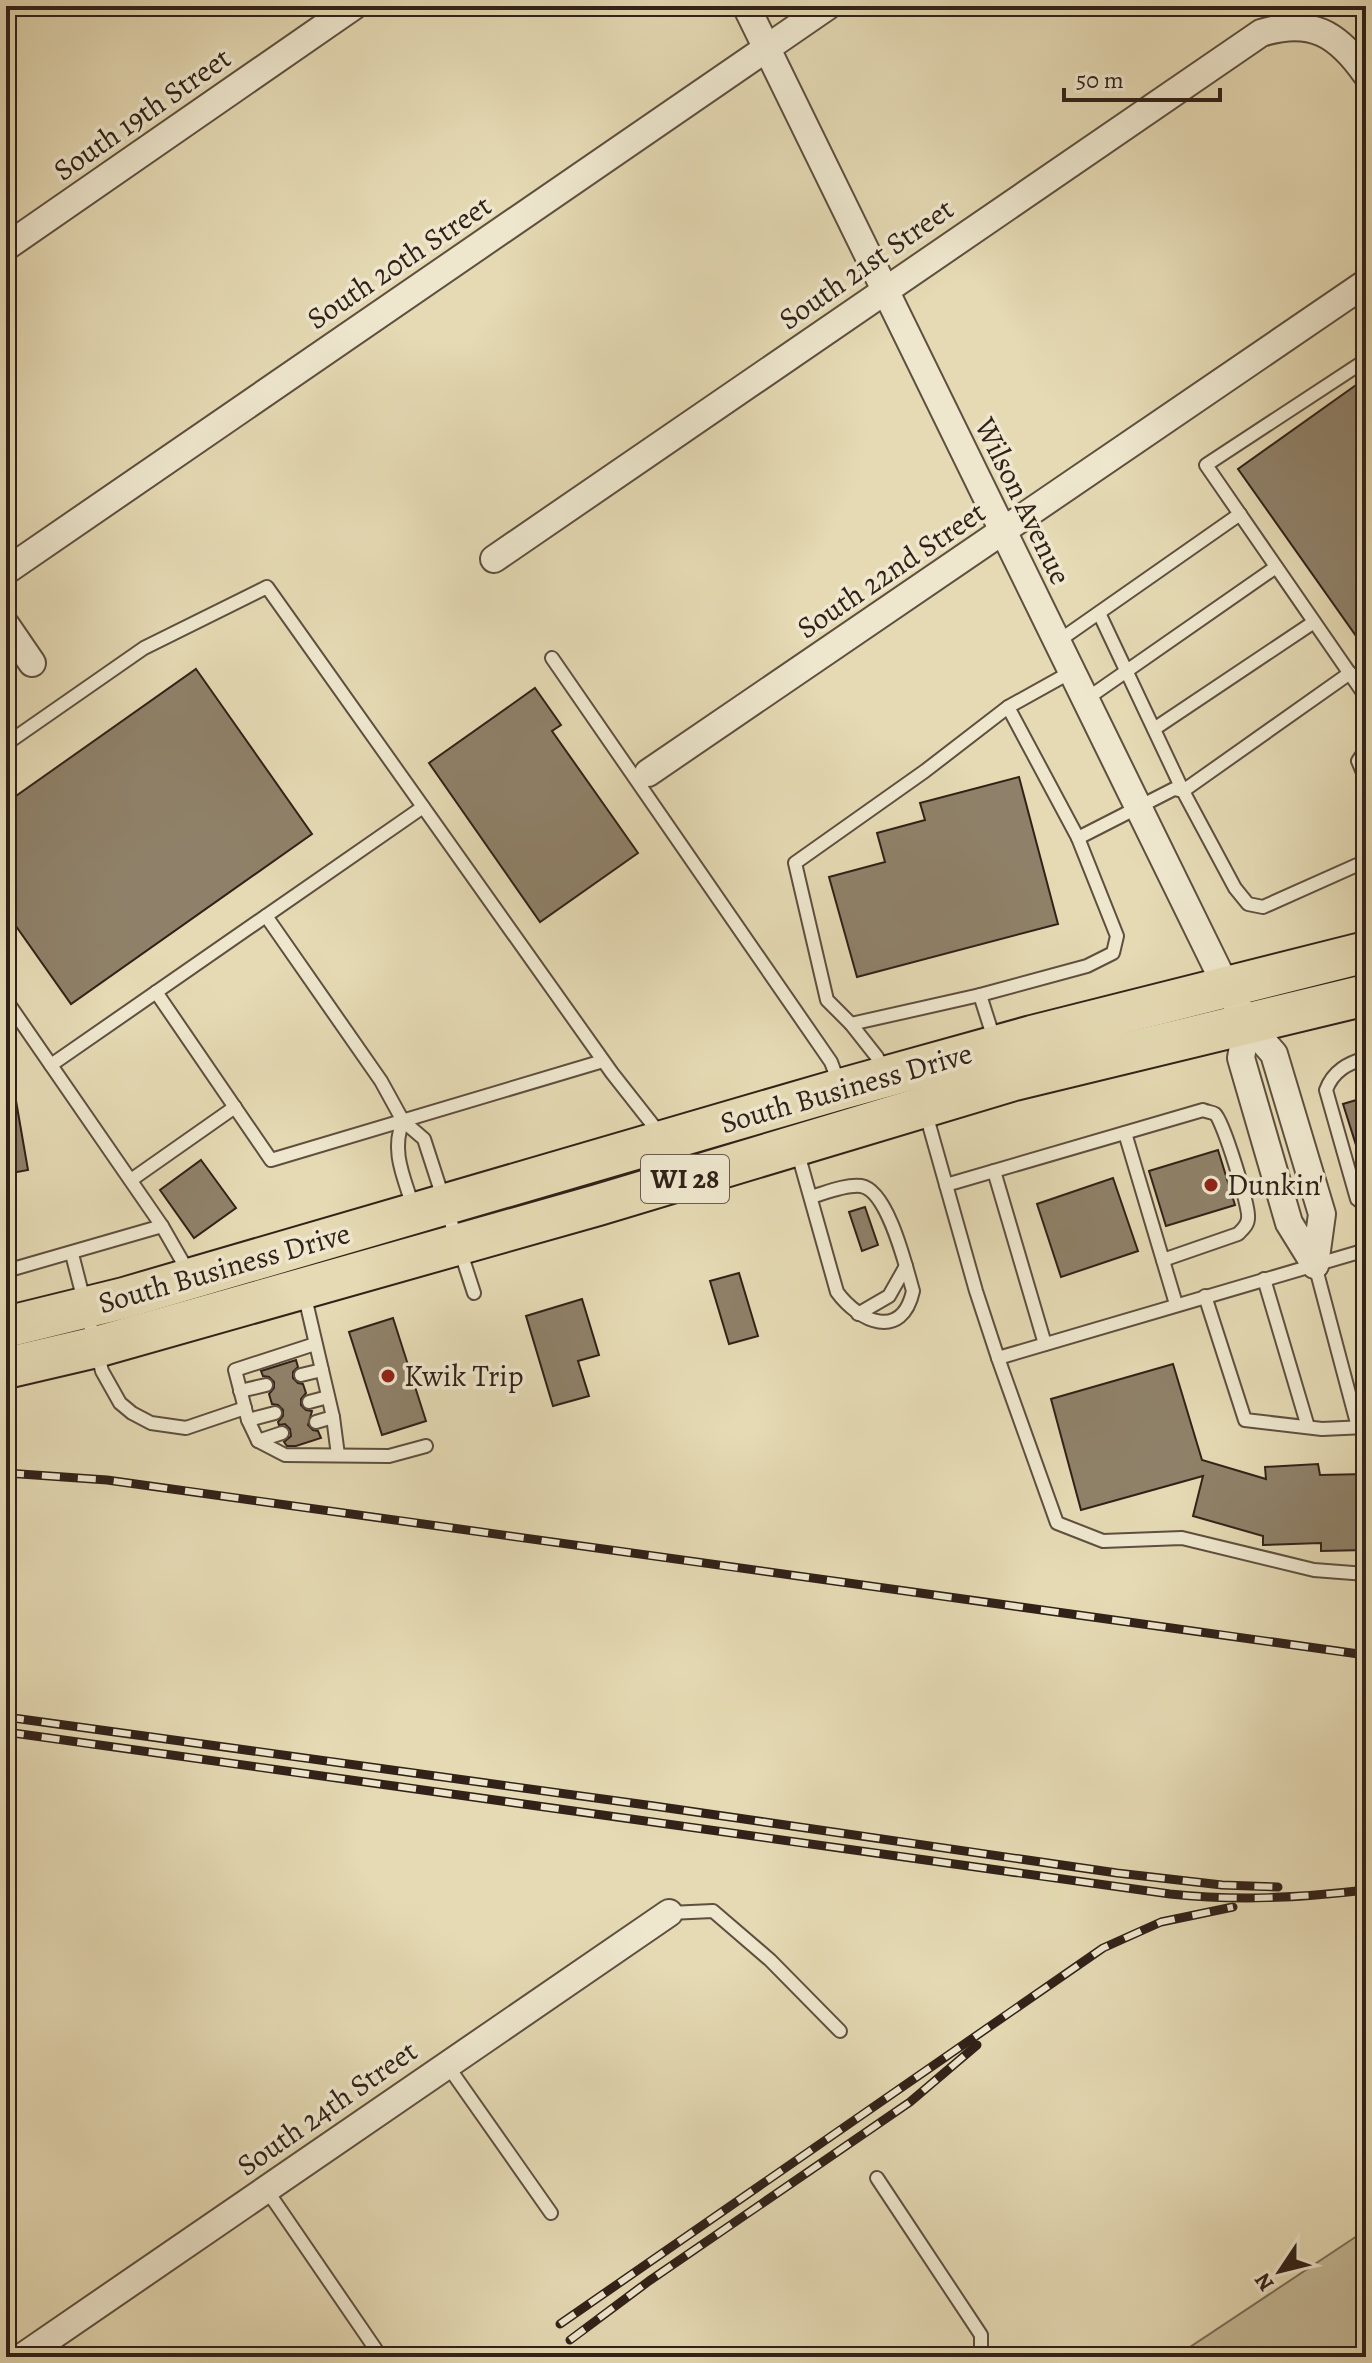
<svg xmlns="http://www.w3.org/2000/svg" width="1372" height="2363" font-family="Alegreya,serif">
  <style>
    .green { fill: #c6bb99; stroke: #7c6e58; stroke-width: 2 }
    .building { fill: #8f8169; stroke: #312118; stroke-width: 2 }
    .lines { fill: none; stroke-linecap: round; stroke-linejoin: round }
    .lane-casing { stroke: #5e4f3f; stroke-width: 16 }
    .street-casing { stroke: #5e4f3f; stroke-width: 30 }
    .primary-casing { stroke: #312118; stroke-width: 44 }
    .lane { stroke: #eee7ce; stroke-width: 12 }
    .street { stroke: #eee7ce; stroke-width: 26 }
    .primary { stroke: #e5dab4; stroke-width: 40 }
    .rail-casing { stroke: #312118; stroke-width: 9 }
    .rail { stroke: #eee7ce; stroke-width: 6; stroke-dasharray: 18; stroke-linecap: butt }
    .poi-dot { fill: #8f2418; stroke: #eee7ce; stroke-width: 3 }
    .labels { text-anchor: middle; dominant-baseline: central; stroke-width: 7; stroke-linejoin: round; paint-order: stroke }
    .shield { fill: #eee7ce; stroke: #6a5c4f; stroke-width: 2 }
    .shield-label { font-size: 28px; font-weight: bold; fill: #312118 }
    .street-label { font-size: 30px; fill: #312118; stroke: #eee7ce }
    .poi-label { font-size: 30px; fill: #312118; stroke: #eee7ce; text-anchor: start }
  </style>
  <rect width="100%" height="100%" fill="#e5dab4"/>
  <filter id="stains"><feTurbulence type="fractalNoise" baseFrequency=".0025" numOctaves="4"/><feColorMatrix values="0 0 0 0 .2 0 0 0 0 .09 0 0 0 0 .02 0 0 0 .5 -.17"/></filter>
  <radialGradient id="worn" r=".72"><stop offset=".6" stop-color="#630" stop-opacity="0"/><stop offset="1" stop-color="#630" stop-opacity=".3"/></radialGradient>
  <!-- green -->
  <polygon class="green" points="1366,2230 1366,2357 1175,2357"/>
  <!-- building -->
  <g class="building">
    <polygon points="1366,378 1366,650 1238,469"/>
    <polygon points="196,669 312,834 71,1004 6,912 6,803"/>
    <polygon points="535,688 561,725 552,731 638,853 540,922 429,763"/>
    <polygon points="1019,777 1058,924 857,977 829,877 885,862 877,833 925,820 920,803"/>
    <polygon points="15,1095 28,1170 6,1174 6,1096"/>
    <polygon points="1366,1097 1366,1163 1362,1164 1343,1104"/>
    <polygon points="1218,1150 1235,1205 1166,1226 1149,1171"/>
    <polygon points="201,1160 236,1208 194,1238 160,1190"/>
    <polygon points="1113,1178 1138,1251 1061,1277 1037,1204"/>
    <polygon points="865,1207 878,1245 862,1251 849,1212"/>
    <polygon points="739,1273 758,1336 729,1344 710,1281"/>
    <polygon points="582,1299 599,1355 578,1361 589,1396 553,1406 526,1316"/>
    <polygon points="393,1318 426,1421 382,1435 349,1332"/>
    <polygon points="296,1360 298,1367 293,1372 293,1378 298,1383 303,1384 306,1393 301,1399 301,1405 306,1410 312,1411 308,1425 313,1430 318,1431 321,1438 296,1446 287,1446 284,1442 291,1436 290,1429 285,1424 279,1425 278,1422 283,1416 283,1410 278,1405 272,1404 269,1394 274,1388 274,1382 269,1377 263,1376 261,1371"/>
    <polygon points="1173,1364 1202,1460 1266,1479 1265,1467 1318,1464 1320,1475 1366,1474 1366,1550 1321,1551 1321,1543 1263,1545 1263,1536 1193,1516 1203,1476 1081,1510 1051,1399"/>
  </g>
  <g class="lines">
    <defs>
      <g id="lane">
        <polyline points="1366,360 1206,465 1366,697"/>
        <polyline points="1099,613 1183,791 1350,673"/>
        <polyline points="1057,642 1240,514"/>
        <polyline points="552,658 831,1062 840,1086"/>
        <polyline points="1085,700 1276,567"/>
        <polyline points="1008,707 1078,838 1174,789 1183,791 1235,888 1248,904 1263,907 1366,861"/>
        <polyline points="1154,729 1314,622"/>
        <polyline points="6,744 144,648 267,587 612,1073 660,1134"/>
        <polyline points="1366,749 1358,761 1366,780"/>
        <polyline points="266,916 381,1081 403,1121 424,1139 474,1293"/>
        <polyline points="156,992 271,1160 603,1061"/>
        <polyline points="6,1000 162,1226 189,1273"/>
        <polyline points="851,1024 980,995"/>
        <polyline points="995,1042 980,995 1087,966 1113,953 1117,936 1078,838"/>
        <path d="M1366,1058C1348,1063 1333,1071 1326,1090L1357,1199L1366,1206"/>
        <polyline points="51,1065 423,807"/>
        <polyline points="883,1070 877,1057 851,1024 827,1000 795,863 925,771 1008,707 1071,672"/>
        <polyline points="926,1114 976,1291 998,1358 1366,1250"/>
        <path d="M403,1121C390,1152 405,1179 414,1210"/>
        <polyline points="1125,1133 1176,1304"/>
        <path d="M797,1150L837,1292C859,1322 902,1341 913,1291C906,1267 888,1190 861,1186C846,1184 825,1193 811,1197"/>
        <polyline points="994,1171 1045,1344"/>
        <polyline points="131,1180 235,1107"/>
        <path d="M946,1185L1203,1110C1207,1112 1212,1112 1215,1114C1223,1120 1250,1208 1248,1218C1248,1225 1243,1229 1238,1234L1163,1260"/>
        <polyline points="72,1254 102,1371 120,1403 132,1413 151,1423 186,1428 245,1408"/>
        <polyline points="1315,1265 1358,1427"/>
        <polyline points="6,1271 162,1226"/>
        <polyline points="1264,1279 1308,1427"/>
        <polyline points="304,1293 333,1417 316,1422"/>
        <polyline points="1205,1296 1245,1420 1322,1429 1366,1427"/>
        <polyline points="858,1314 889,1296 906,1266"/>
        <polyline points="315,1344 235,1370 248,1420 258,1441 285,1455 389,1456 426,1446"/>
        <polyline points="998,1358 1057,1523 1103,1541 1182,1538 1314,1570 1366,1574"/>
        <polyline points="301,1375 322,1370"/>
        <polyline points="240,1391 266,1385"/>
        <polyline points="309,1402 328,1397"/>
        <polyline points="333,1417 338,1455"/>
        <polyline points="248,1420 275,1413"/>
        <polyline points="258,1441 282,1433"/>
        <polyline points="669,1913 713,1911 770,1960 840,2031"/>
        <polyline points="447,2065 551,2213"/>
        <polyline points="877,2178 981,2335 981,2357"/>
        <polyline points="266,2189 381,2357"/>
      </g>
      <g id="street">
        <polyline points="746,6 1220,974 1247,1023 1274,1054 1322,1214 1315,1265"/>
        <polyline points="6,247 354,6"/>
        <path d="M494,559L1261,33C1311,17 1338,34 1366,74"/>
        <polyline points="6,571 828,6"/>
        <polyline points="6,625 32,663"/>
        <polyline points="648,773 1366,283"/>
        <polyline points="1247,1023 1241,1058 1289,1223 1315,1265"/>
        <polyline points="22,2357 669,1913"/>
      </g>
      <g id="primary">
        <polyline points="6,1327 124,1298 841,1089 1032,1036 1366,952"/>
        <polyline points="6,1368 96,1347 598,1205 1014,1080 1366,995"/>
      </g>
    </defs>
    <!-- lane casing -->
    <use href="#lane" class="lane-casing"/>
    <!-- street casing -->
    <use href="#street" class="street-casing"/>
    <!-- primary casing -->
    <use href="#primary" class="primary-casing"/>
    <!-- lane -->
    <use href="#lane" class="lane"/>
    <!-- street -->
    <use href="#street" class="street"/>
    <!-- primary -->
    <use href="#primary" class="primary"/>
    <defs>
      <g id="rail">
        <polyline points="6,1473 107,1480 1366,1655"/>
        <polyline points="6,1717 654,1806 1117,1873 1222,1885 1278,1887"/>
        <path d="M6,1732L1170,1894C1238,1901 1298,1898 1366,1890"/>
        <polyline points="560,2324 1103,1948 1161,1922 1233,1907"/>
        <polyline points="570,2340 649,2281 910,2102 977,2045"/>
      </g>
    </defs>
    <!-- rail casing -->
    <use href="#rail" class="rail-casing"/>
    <!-- rail -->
    <use href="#rail" class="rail"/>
  </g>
  <!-- markers -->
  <g class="poi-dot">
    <circle cx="1211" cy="1185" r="8"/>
    <circle cx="388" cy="1376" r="8"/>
  </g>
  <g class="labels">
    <!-- shield labels -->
    <rect class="shield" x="641" y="1155" width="88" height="48" rx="6"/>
    <g class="shield-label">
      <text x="685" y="1179">WI 28</text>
    </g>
    <!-- street labels -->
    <g class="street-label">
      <text transform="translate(142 114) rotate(-35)">South 19th Street</text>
      <text transform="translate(399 262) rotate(-34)">South 20th Street</text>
      <text transform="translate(866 264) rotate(-35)">South 21st Street</text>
      <text transform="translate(1023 501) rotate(64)">Wilson Avenue</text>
      <text transform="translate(891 570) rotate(-34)">South 22nd Street</text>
      <text transform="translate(846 1088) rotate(-16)">South Business Drive</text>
      <text transform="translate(224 1268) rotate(-16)">South Business Drive</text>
      <text transform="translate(327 2108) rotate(-35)">South 24th Street</text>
    </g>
    <!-- poi labels -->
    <g class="poi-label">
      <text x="1227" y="1185">Dunkin'</text>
      <text x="404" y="1376">Kwik Trip</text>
    </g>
  </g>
  <!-- margin -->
  <rect width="1372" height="2363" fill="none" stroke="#e5dab4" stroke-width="32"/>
  <rect x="8" y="8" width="1356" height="2347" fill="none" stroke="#312118" stroke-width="4"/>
  <rect x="16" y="16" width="1340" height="2331" fill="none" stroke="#312118" stroke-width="2"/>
  <!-- north arrow -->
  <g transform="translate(1280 2271) rotate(235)" stroke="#eee7ce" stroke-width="6" paint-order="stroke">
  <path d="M0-6L14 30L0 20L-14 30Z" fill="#312118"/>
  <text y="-12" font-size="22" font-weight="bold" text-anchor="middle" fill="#312118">N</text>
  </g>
  <!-- scale -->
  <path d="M1064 88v12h156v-12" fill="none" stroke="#312118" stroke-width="4"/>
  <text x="1076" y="88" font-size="24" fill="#312118" stroke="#eee7ce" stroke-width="6" paint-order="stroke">50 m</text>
  <rect width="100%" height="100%" filter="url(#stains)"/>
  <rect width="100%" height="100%" fill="url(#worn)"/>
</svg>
